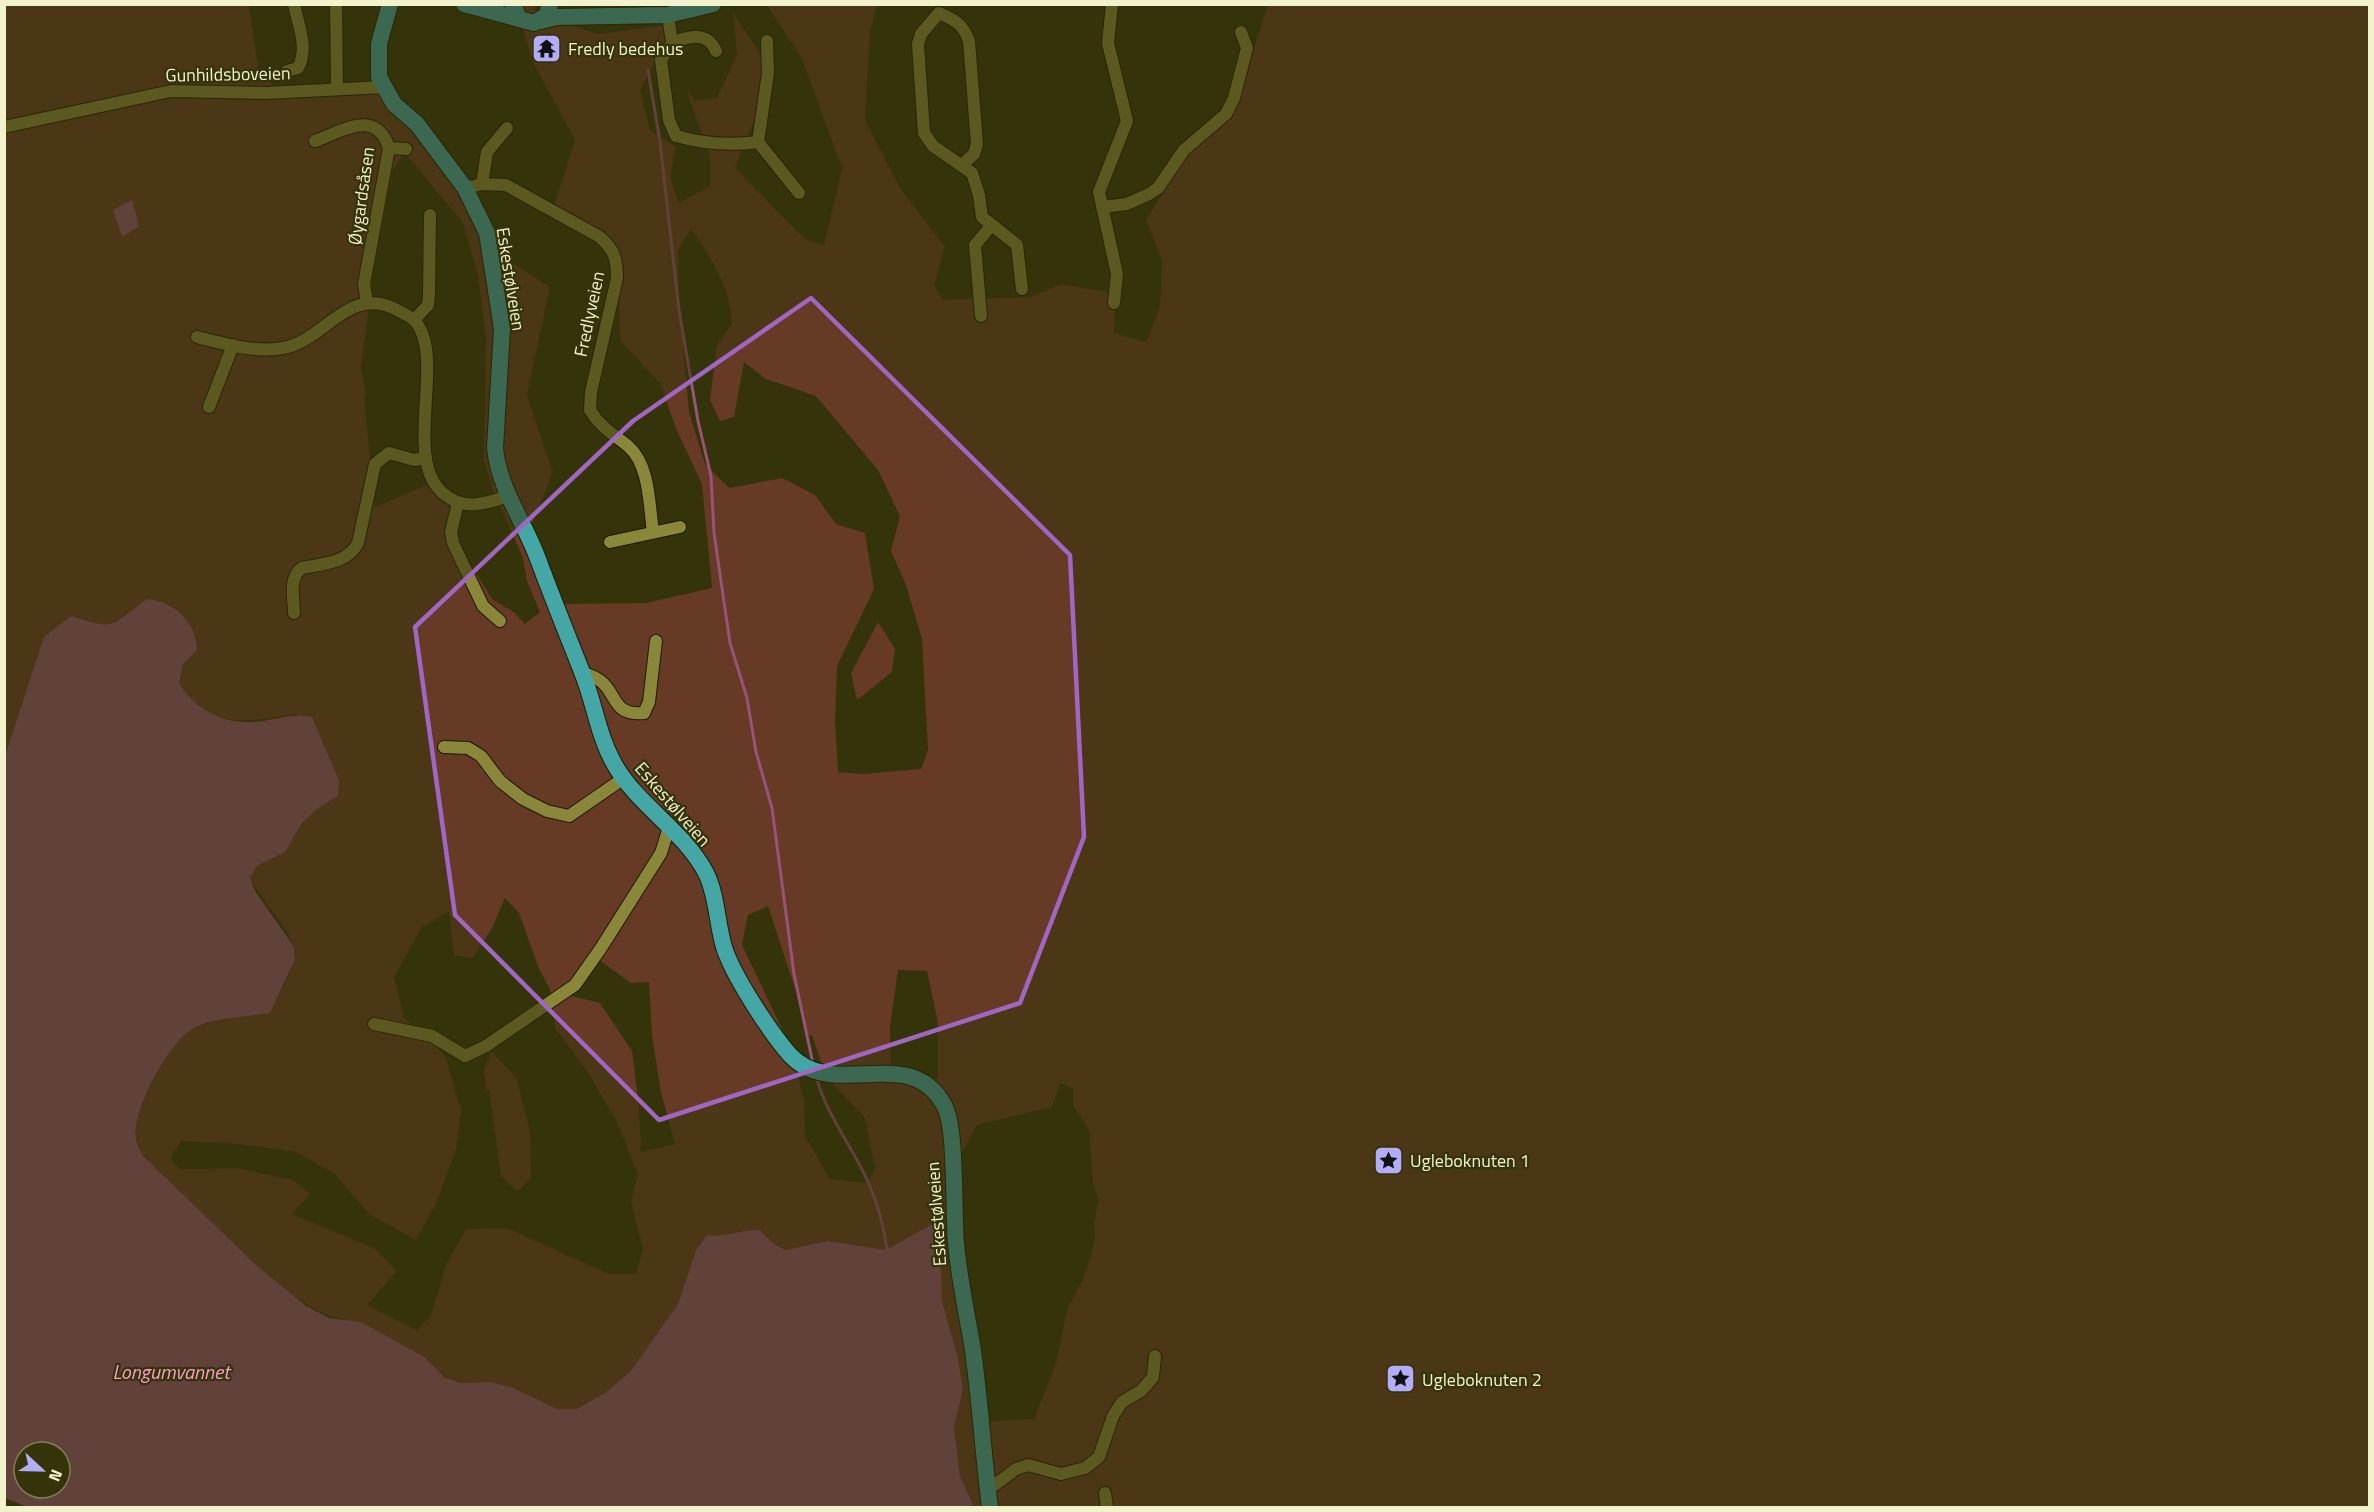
<svg xmlns="http://www.w3.org/2000/svg" width="2374" height="1512" font-family="'Titillium Web',sans-serif">
  <style>
    .green { fill: #663a24; fill-rule: evenodd }
    .water { fill: #965478; fill-rule: evenodd }
    .lines { fill: none; stroke-linecap: round; stroke-linejoin: round }
    .stream { stroke: #965478; stroke-width: 3 }
    .minor-casing { stroke: #1b1a04; stroke-width: 14 }
    .major-casing { stroke: #1b1a04; stroke-width: 18 }
    .minor { stroke: #8a873b; stroke-width: 12 }
    .major { stroke: #45a6a6; stroke-width: 16 }
    .marked { fill: none; stroke: #9f67c3; stroke-width: 4.5; stroke-linejoin: round }
    .labels { text-anchor: middle; dominant-baseline: central; stroke-width: 4.5; stroke-linejoin: round; paint-order: stroke }
    .poi-label { font-size: 18px; fill: #f2f2cc; stroke: #35330a; text-anchor: start }
    .street-label { font-size: 18px; fill: #f2f2cc; stroke: #35330a }
    .water-label { font-size: 20px; font-style: italic; fill: #fb9cce; stroke: #35330a }
  </style>
  <rect width="100%" height="100%" fill="#35330a"/>
  <!-- green -->
  <g class="green">
    <path d="M5,5H249L259,74L280,90L387,94L455,185L484,245L550,287L527,395L553,472L528,534L552,604L646,603L712,588L702,484L677,431L660,383L620,340L619,282L607,246L552,212L575,140L534,64L517,11L481,5H534L536,14L598,34L668,25L666,39L640,90L650,130L676,147L670,177L679,203L710,186V155L690,101L688,86L694,101L717,98L737,55L733,13L765,60L758,111L735,168L804,238L824,245L842,168L802,59L767,5H877L870,32L865,120L900,188L945,247L934,285L943,300L1031,297L1060,284L1107,292L1115,307L1114,333L1146,342L1160,307L1162,260L1146,220L1187,155L1235,107L1268,5H2369V1507H974L960,1476L954,1426L963,1389L958,1358L942,1301L938,1220L887,1250L828,1241L785,1250L773,1243L760,1230C736,1229 717,1238 696,1250L678,1304L630,1372L605,1393L577,1409H557L490,1382L461,1383L445,1378L426,1358L344,1319C309,1316 259,1268 233,1244C210,1222 157,1180 143,1155C140,1150 136,1143 136,1138C133,1110 171,1036 198,1026C220,1019 247,1017 270,1013C276,1000 294,970 295,957C297,933 259,901 250,877L257,866L285,852L302,823L317,809L338,796L296,714C247,722 209,731 179,683L183,664L197,650L147,599C109,626 119,631 71,616L5,756ZM405,153L463,223L478,275L486,337L484,461L493,490L523,558L527,581L540,612L525,624L515,613L492,599L473,568L463,558L454,510L433,482L375,507L364,396L366,395L361,367L374,269L393,169ZM691,229C711,256 731,290 732,324L717,344L710,400L720,421L734,417L744,362L766,379L816,396L878,470L900,516L891,551L906,585L922,639L928,750L921,769L863,774L838,772L835,721L837,666L874,589L865,533L836,524L815,495L782,478L729,488L705,464L689,412L679,301L678,250ZM505,898L519,913L540,971L550,989L555,1028L589,1074L617,1122L638,1174L631,1201L643,1249L636,1274H609L507,1228L466,1229L447,1263L430,1317L417,1330L367,1305L397,1271L376,1249L292,1214L310,1194L293,1180L237,1168L180,1169L170,1158L181,1141L237,1144L293,1151L334,1173L370,1215L416,1240L437,1202L456,1149L461,1110L445,1055L404,1018L394,977L422,927L449,912L454,955L473,958L492,928ZM768,906L803,1013L807,1036L812,1035L826,1077L865,1118L875,1168L867,1183L830,1179L805,1136L804,1101L791,1048L742,945L748,915ZM595,957L631,983L649,982L652,1036L661,1092L675,1144L641,1152L639,1106L632,1051L600,1003L564,994ZM898,970L927,971L938,1023V1079L920,1081L891,1069L890,1027ZM1060,1083L1073,1089V1105L1089,1130L1093,1186L1099,1199L1094,1222L1095,1239L1085,1275L1067,1310L1056,1363L1034,1419L977,1422L970,1402L971,1375L950,1175L977,1125L1052,1107Z"/>
    <polygon points="878,622 895,649 892,672 857,700 851,673"/>
    <polygon points="492,1052 516,1077 530,1131 531,1179 517,1191 501,1175 489,1090 486,1091 484,1069"/>
  </g>
  <!-- water -->
  <g class="water">
    <polygon points="132,200 139,226 122,237 113,210"/>
    <path d="M147,599C175,602 196,622 197,650L183,664L179,683C193,706 215,720 243,722C267,724 288,712 312,717L339,781L338,796L317,809L302,823L285,852L257,866L250,877L255,891L294,947L295,960L270,1013C252,1016 211,1019 196,1027C170,1039 132,1110 136,1139C136,1144 141,1151 143,1156L257,1266L306,1306L329,1318L361,1322L426,1358L445,1378L461,1383L490,1382L513,1388L557,1409H577L605,1393L630,1372L678,1304L696,1250L707,1235C725,1238 741,1229 760,1230L773,1243L785,1250L828,1241L886,1250L939,1220L942,1301L958,1358L963,1389L954,1426L960,1476L974,1507L30,1508L5,1498V756L44,637L71,616C119,631 109,626 147,599ZM24,1452H60V1488H24Z"/>
  </g>
  <g class="lines">
    <!-- stream -->
    <g class="stream">
      <polyline points="648,70 660,142 679,310 698,421 711,476 714,533 730,643 747,698 756,752 772,808 794,974 813,1064"/>
      <path d="M816,1076C826,1115 853,1147 869,1184C878,1205 884,1227 887,1250"/>
    </g>
    <defs>
      <g id="minor">
        <polyline points="336,4 337,89"/>
        <polyline points="1112,4 1108,43 1127,121 1099,192 1117,274 1114,303"/>
        <path d="M668,15L672,43L661,60L669,120L676,136C704,144 729,146 758,142L768,73L767,41"/>
        <path d="M672,43C689,36 707,31 716,51"/>
        <path d="M287,71L298,68C309,48 298,25 294,4"/>
        <polyline points="4,127 171,91 266,93 384,87"/>
        <path d="M315,141C343,131 376,108 389,148L364,284L367,303"/>
        <polyline points="758,142 799,193"/>
        <polyline points="389,148 406,149"/>
        <path d="M962,165L974,154L977,144L969,41C963,24 955,20 939,13L921,34L918,44L924,133L933,146L972,173L979,195L982,217L1017,245L1022,289"/>
        <polyline points="482,184 487,152 507,128"/>
        <path d="M465,188L482,184L506,185L600,237C614,250 617,258 617,278L591,392L590,410C600,427 613,434 628,446C650,465 649,505 653,532"/>
        <polyline points="1102,207 1127,204 1149,194 1158,188 1184,150 1226,114 1234,98 1247,48 1241,32"/>
        <polyline points="981,316 975,245 991,226"/>
        <polyline points="414,320 428,305 429,295 430,215"/>
        <path d="M197,337C225,344 255,353 283,348C324,341 347,287 393,308C399,311 407,315 413,319C449,354 400,459 444,494C464,511 485,504 508,496"/>
        <polyline points="209,407 233,345"/>
        <polyline points="458,503 451,532 453,543 483,606 500,621"/>
        <polyline points="610,542 680,527"/>
        <path d="M294,613C294,598 288,578 302,568C322,564 348,563 358,543L375,464L389,453L414,460L426,458"/>
        <path d="M583,673C622,682 605,717 644,713L649,702L656,641"/>
        <polyline points="444,747 468,748 481,756 500,781 523,799 547,811 569,816 624,778"/>
        <polyline points="374,1024 432,1036 465,1056 486,1046 575,985 601,948 661,853 669,827"/>
        <polyline points="988,1490 1016,1469 1028,1465 1061,1474 1085,1468 1099,1457 1113,1416 1122,1402 1141,1391 1153,1377 1155,1356"/>
        <polyline points="1105,1493 1107,1508"/>
      </g>
      <g id="major">
        <path d="M390,4L379,44V77L394,104L417,124L465,188L487,233L502,329L495,448C499,489 524,521 538,559C552,597 567,634 582,672C595,704 598,737 616,767C640,807 684,831 706,873C717,895 717,924 724,947C733,976 770,1032 790,1055C834,1102 910,1042 944,1105C957,1127 953,1213 956,1243C959,1277 966,1310 972,1344C980,1398 983,1453 990,1508"/>
        <polyline points="464,4 519,19"/>
        <polyline points="513,4 519,19 534,23 546,16 550,4"/>
        <polyline points="541,21 556,17 668,15 713,4"/>
      </g>
    </defs>
    <!-- minor casing -->
    <use href="#minor" class="minor-casing"/>
    <!-- major casing -->
    <use href="#major" class="major-casing"/>
    <!-- minor -->
    <use href="#minor" class="minor"/>
    <!-- major -->
    <use href="#major" class="major"/>
  </g>
  <!-- marked area -->
  <path d="M0 0H2374V1512H0ZM811,298L1070,555L1084,837L1020,1003L659,1120L455,915L415,627L633,421Z" fill="#35330a" fill-opacity=".55" fill-rule="evenodd"/>
  <path class="marked" d="M811,298L1070,555L1084,837L1020,1003L659,1120L455,915L415,627L633,421Z"/>
  <!-- icons -->
  <defs>
    <symbol id="temple-square" viewBox="-11 -11 22 22"><rect x="-9" y="-9" width="18" height="18" rx="4" fill="#b3adf9" stroke="#35330a"/><path d="M0-6L5-2H3V0L6.5 2.5H4V6H1.5V3h-3V6H-4V2.5H-6.5L-3 0V-2H-5Z" fill="#111"/></symbol>
    <symbol id="sight-square" viewBox="-11 -11 22 22"><rect x="-9" y="-9" width="18" height="18" rx="4" fill="#b3adf9" stroke="#35330a"/><path d="M0-6L1.8-2.2L6-1.7L2.9 1.2L3.7 5.4L0 3.3L-3.7 5.4L-2.9 1.2L-6-1.7L-1.8-2.2Z" fill="#111"/></symbol>
  </defs>
  <g fill-rule="evenodd">
    <use href="#temple-square" x="530" y="32" width="33" height="33"/>
    <use href="#sight-square" x="1372" y="1144" width="33" height="33"/>
    <use href="#sight-square" x="1384" y="1362" width="33" height="33"/>
  </g>
  <g class="labels">
    <!-- poi labels -->
    <g class="poi-label">
      <text x="568" y="48">Fredly bedehus</text>
      <text x="1410" y="1160">Ugleboknuten 1</text>
      <text x="1422" y="1379">Ugleboknuten 2</text>
    </g>
    <!-- street labels -->
    <g class="street-label">
      <text transform="translate(228 74) rotate(-1)">Gunhildsboveien</text>
      <text transform="translate(361 196) rotate(-82)">Øygardsåsen</text>
      <text transform="translate(511 279) rotate(81)">Eskestølveien</text>
      <text transform="translate(589 314) rotate(-78)">Fredlyveien</text>
      <text transform="translate(673 804) rotate(49)">Eskestølveien</text>
      <text transform="translate(936 1214) rotate(-94)">Eskestølveien</text>
    </g>
    <!-- water labels -->
    <g class="water-label">
      <text x="171" y="1371">Longumvannet</text>
    </g>
  </g>
  <!-- border -->
  <rect width="2374" height="1512" fill="none" stroke="#f2f2cc" stroke-width="12"/>
  <!-- north arrow -->
  <g transform="translate(42 1470) rotate(112)"><circle r="28" fill="#35330a" stroke="#817f58" stroke-width="1.5"/>
  <path d="M0-4.5L10 22L0 15L-10 22Z" fill="#b3adf9"/>
  <text y="-9" font-size="16" font-weight="bold" text-anchor="middle" fill="#f2f2cc">N</text>
  </g>
</svg>
